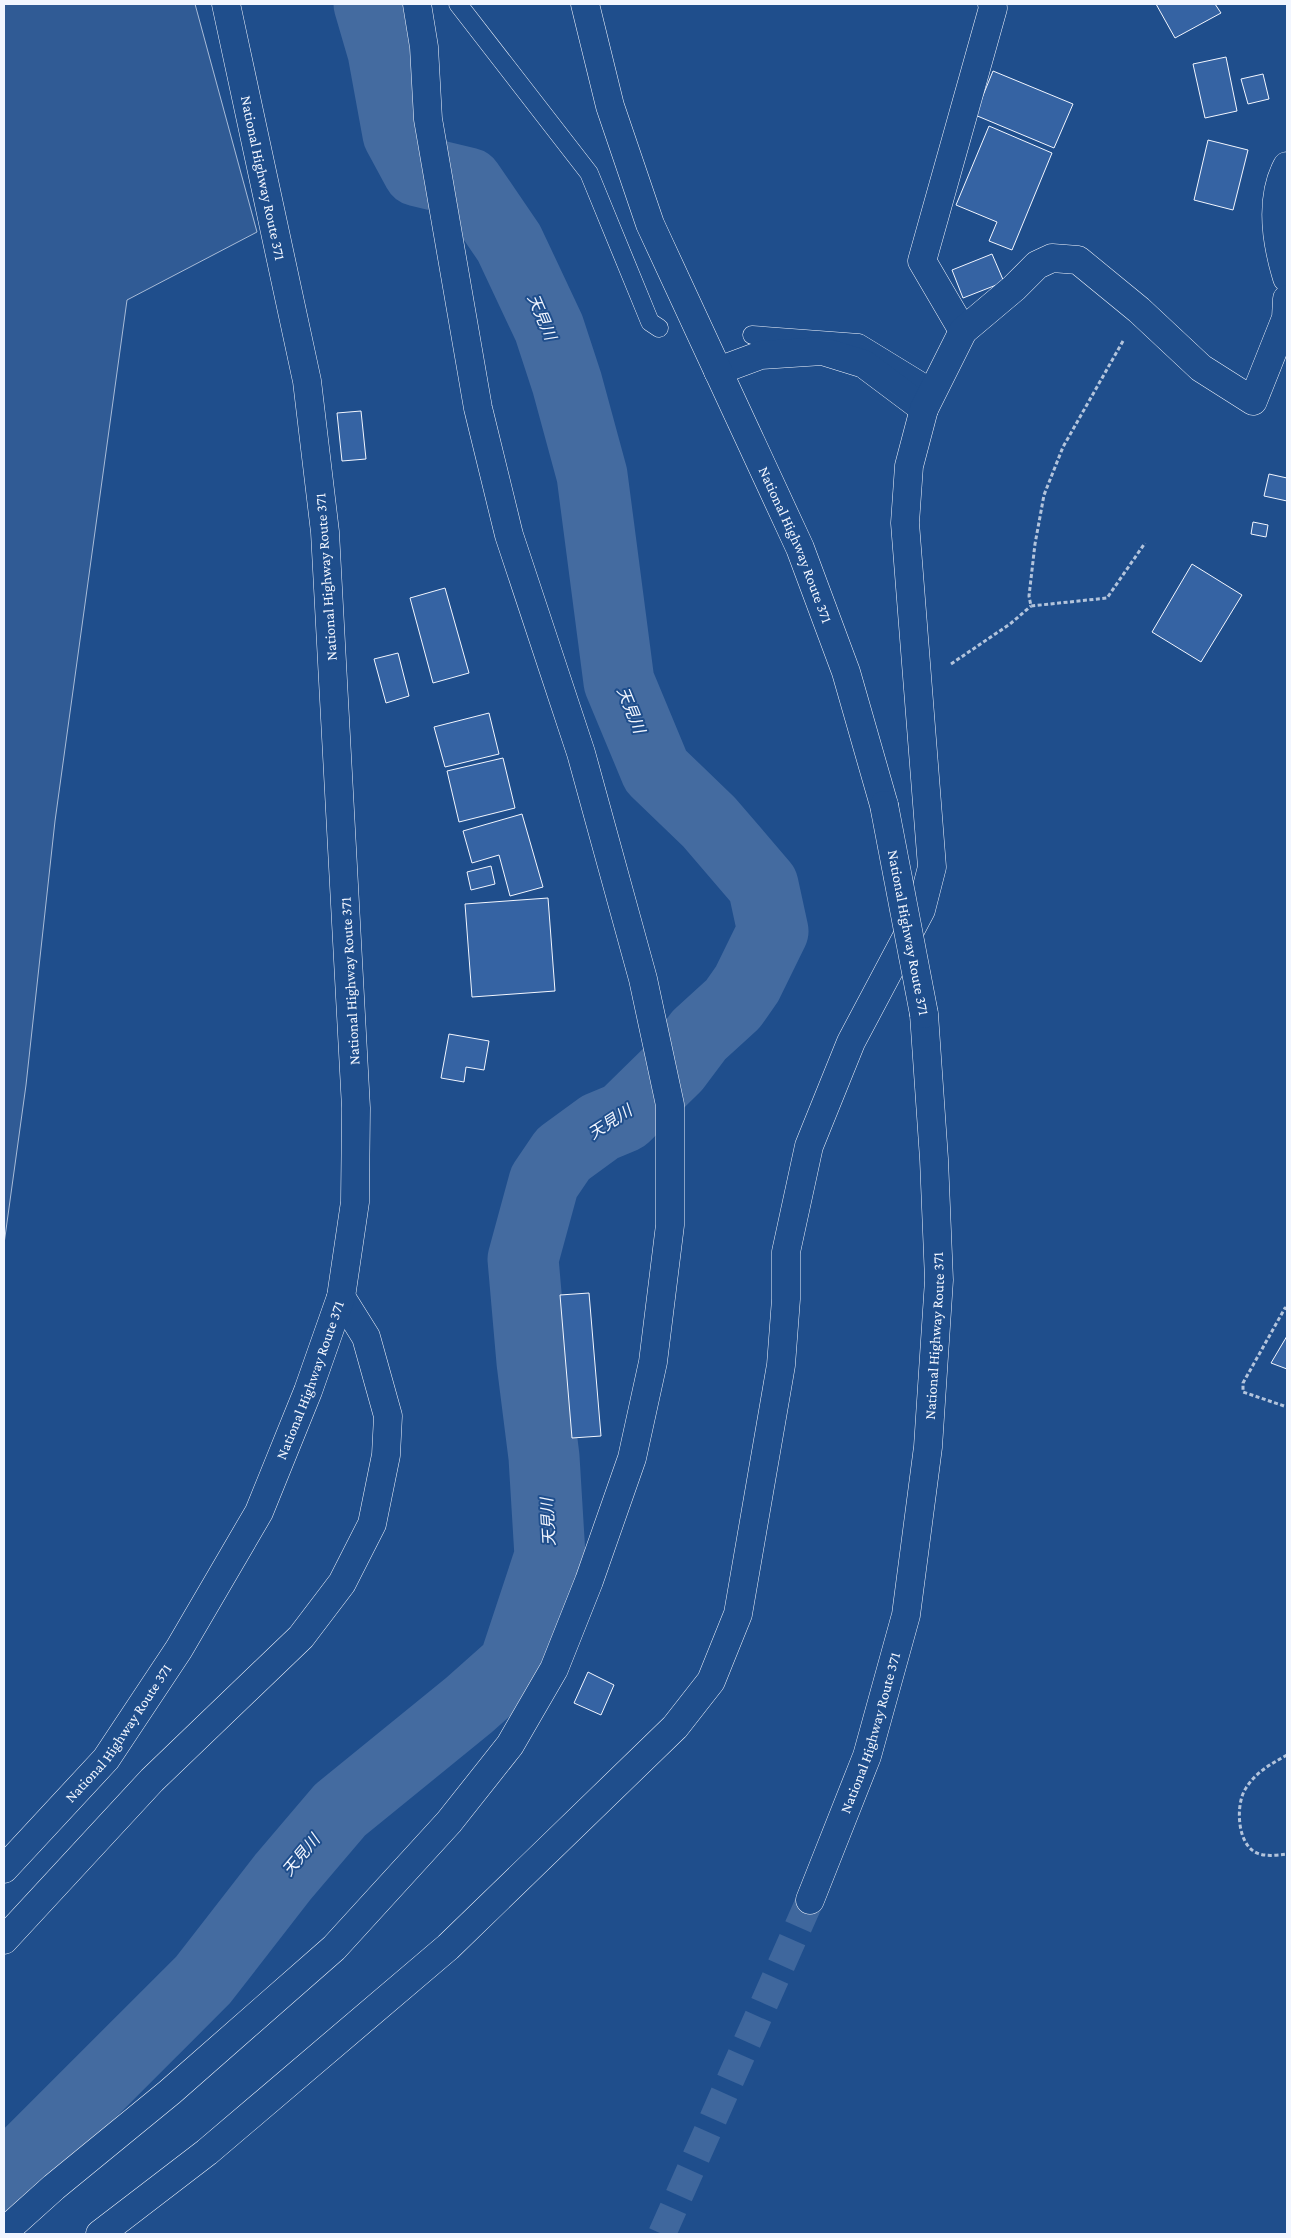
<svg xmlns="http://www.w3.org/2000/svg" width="1291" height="2238" font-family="'Crimson Pro','Noto Sans JP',serif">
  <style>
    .built { fill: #305b95; stroke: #a8bbd7 }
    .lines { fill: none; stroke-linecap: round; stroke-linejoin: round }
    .river { stroke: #446ba0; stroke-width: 71 }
    .building { fill: #3563a3; stroke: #f2f6ff }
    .trunk-tunnel { stroke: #3f679d; stroke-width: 28; stroke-dasharray: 28 14; stroke-linecap: butt }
    .service-casing { stroke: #f2f6ff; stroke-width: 19 }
    .minor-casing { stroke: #f2f6ff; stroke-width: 29 }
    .trunk-casing { stroke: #f2f6ff; stroke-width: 29 }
    .path { stroke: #b3c4dc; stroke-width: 3; stroke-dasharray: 4 2.5; stroke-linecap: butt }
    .service { stroke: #1f4e8c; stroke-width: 18 }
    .minor { stroke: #1f4e8c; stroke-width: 28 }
    .trunk { stroke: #1f4e8c; stroke-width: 28 }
    .trunk-bridge-casing { stroke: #f2f6ff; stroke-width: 29; stroke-linecap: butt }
    .trunk-bridge { stroke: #1f4e8c; stroke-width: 28 }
    .labels { text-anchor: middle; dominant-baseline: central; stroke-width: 4; stroke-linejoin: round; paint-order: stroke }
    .street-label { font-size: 15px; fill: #f2f6ff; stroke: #1f4e8c }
    .water-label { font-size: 16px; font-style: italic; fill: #f2f6ff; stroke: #1f4e8c }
  </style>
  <rect width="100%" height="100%" fill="#1f4e8c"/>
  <!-- built -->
  <polygon class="built" points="4,4 195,4 257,232 127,300 55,821 26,1085 4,1244"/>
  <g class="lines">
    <!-- river -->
    <polyline class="river" points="4,2179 203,1980 283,1877 340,1810 469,1705 514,1665 550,1556 544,1457 532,1362 523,1259 544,1182 563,1154 600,1127 624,1117 675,1067 699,1035 733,1004 747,984 773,931 763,885 709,822 656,771 619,682 592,475 567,383 549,328 509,243 468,183 418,171 398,134 383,52 369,4"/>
  </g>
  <!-- building -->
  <g class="building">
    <polygon points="1156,4 1215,4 1221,13 1175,38"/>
    <polygon points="1226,57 1237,111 1205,118 1193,64"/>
    <polygon points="993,71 1073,104 1054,148 975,115"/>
    <polygon points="1263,74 1269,99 1248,104 1241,79"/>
    <polygon points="989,126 1052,153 1012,250 989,241 997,222 956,205"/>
    <polygon points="1208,140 1248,150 1233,210 1194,200"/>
    <polygon points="992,254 1004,282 963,298 952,270"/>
    <polygon points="361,411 366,459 342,461 337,413"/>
    <polygon points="1269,474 1287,478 1287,501 1264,496"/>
    <polygon points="1253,522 1268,525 1266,537 1251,534"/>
    <polygon points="1192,564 1242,595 1201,662 1152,632"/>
    <polygon points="445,588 469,673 433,683 410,598"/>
    <polygon points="398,653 409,696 386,703 374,659"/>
    <polygon points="489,713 499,754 445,767 434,727"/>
    <polygon points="503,758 515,808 459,822 447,771"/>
    <polygon points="522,814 543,887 510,896 499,855 472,863 463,831"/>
    <polygon points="491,866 495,884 471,890 467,872"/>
    <polygon points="548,898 555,991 472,997 465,904"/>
    <polygon points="449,1034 489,1041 484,1070 466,1067 464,1082 441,1078"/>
    <polygon points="589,1293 601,1436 572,1438 560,1295"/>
    <polygon points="1287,1336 1287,1369 1271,1363"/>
    <polygon points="588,1672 614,1685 601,1715 574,1703"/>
  </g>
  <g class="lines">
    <!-- trunk-tunnel -->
    <polyline class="trunk-tunnel" points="662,2234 810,1900"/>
    <defs>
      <g id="service">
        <polyline points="458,4 589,173 650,322 659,328"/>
        <polyline points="752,335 859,343 934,389"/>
      </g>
      <g id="minor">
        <path d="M1287,166C1269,200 1276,242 1287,278"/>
        <polyline points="963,331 922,261 993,8 992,4"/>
        <polyline points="718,371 761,355 822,351 864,364 924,409"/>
        <polyline points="4,1940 152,1780 301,1637 342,1583 372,1524 386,1455 388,1416 366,1337 341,1297"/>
        <polyline points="4,2232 54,2187 170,2092 334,1948 449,1822 510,1745 554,1669 589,1581 632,1458 653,1362 670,1225 670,1105 643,979 581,753 509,535 478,408 428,119 424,47 417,4"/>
        <polyline points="100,2234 207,2152 448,1947 675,1727 711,1681 738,1614 781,1365 786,1299 786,1252 809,1146 851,1042 921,910 932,867 905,523 909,466 924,409 963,331 1014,288 1037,265 1052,258 1078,260 1139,310 1201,368 1253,401 1286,318 1287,299"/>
      </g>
      <g id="trunk">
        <path id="s1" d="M585,4L610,106L650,224L800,548L846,672L884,805"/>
        <path id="s2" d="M4,1869L106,1759L179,1649L259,1512L308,1391L341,1297L355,1202L356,1108L325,532L307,381L226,4"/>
        <path id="s3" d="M810,1900L867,1756L906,1615L928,1447L939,1280L934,1159L924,1014"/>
      </g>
    </defs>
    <!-- service casing -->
    <use href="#service" class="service-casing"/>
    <!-- minor casing -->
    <use href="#minor" class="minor-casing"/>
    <!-- trunk casing -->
    <use href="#trunk" class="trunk-casing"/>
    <!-- path -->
    <g class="path">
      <polyline points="1123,341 1063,447 1044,495 1035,544 1029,596 1031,606 1107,598 1145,543"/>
      <polyline points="951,664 1010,624 1031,606"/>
      <polyline points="1287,1309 1285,1308 1243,1383 1243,1392 1287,1407"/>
      <path d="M1287,1755C1271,1764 1256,1772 1246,1788C1235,1804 1237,1845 1257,1853C1266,1857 1278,1855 1287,1854"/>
    </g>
    <!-- service -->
    <use href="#service" class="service"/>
    <!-- minor -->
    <use href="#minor" class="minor"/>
    <!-- trunk -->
    <use href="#trunk" class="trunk"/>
    <defs>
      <g id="trunk-bridge">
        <path id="s4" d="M884,805L924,1014"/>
      </g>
    </defs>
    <!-- trunk-bridge casing -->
    <use href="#trunk-bridge" class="trunk-bridge-casing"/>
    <!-- trunk-bridge -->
    <use href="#trunk-bridge" class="trunk-bridge"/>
  </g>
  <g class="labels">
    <!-- street labels -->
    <g class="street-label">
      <text transform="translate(263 178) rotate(78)">National Highway Route 371</text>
      <text stroke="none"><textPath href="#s1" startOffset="582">National Highway Route 371</textPath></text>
      <text transform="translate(326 577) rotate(-94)">National Highway Route 371</text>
      <text stroke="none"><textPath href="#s4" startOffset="130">National Highway Route 371</textPath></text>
      <text transform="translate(350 981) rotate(-93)">National Highway Route 371</text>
      <text stroke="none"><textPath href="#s3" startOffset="582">National Highway Route 371</textPath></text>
      <text stroke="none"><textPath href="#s2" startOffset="582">National Highway Route 371</textPath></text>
      <text stroke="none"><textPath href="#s2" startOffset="178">National Highway Route 371</textPath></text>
      <text stroke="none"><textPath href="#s3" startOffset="178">National Highway Route 371</textPath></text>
    </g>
    <!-- water labels -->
    <g class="water-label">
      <text transform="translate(542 317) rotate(67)">天見川</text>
      <text transform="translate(631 710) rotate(68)">天見川</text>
      <text transform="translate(610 1122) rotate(-33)">天見川</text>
      <text transform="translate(548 1522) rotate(-93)">天見川</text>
      <text transform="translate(301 1855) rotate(-50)">天見川</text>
    </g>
  </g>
  <!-- border -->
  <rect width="1291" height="2238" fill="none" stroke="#f2f6ff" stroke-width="10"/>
</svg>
